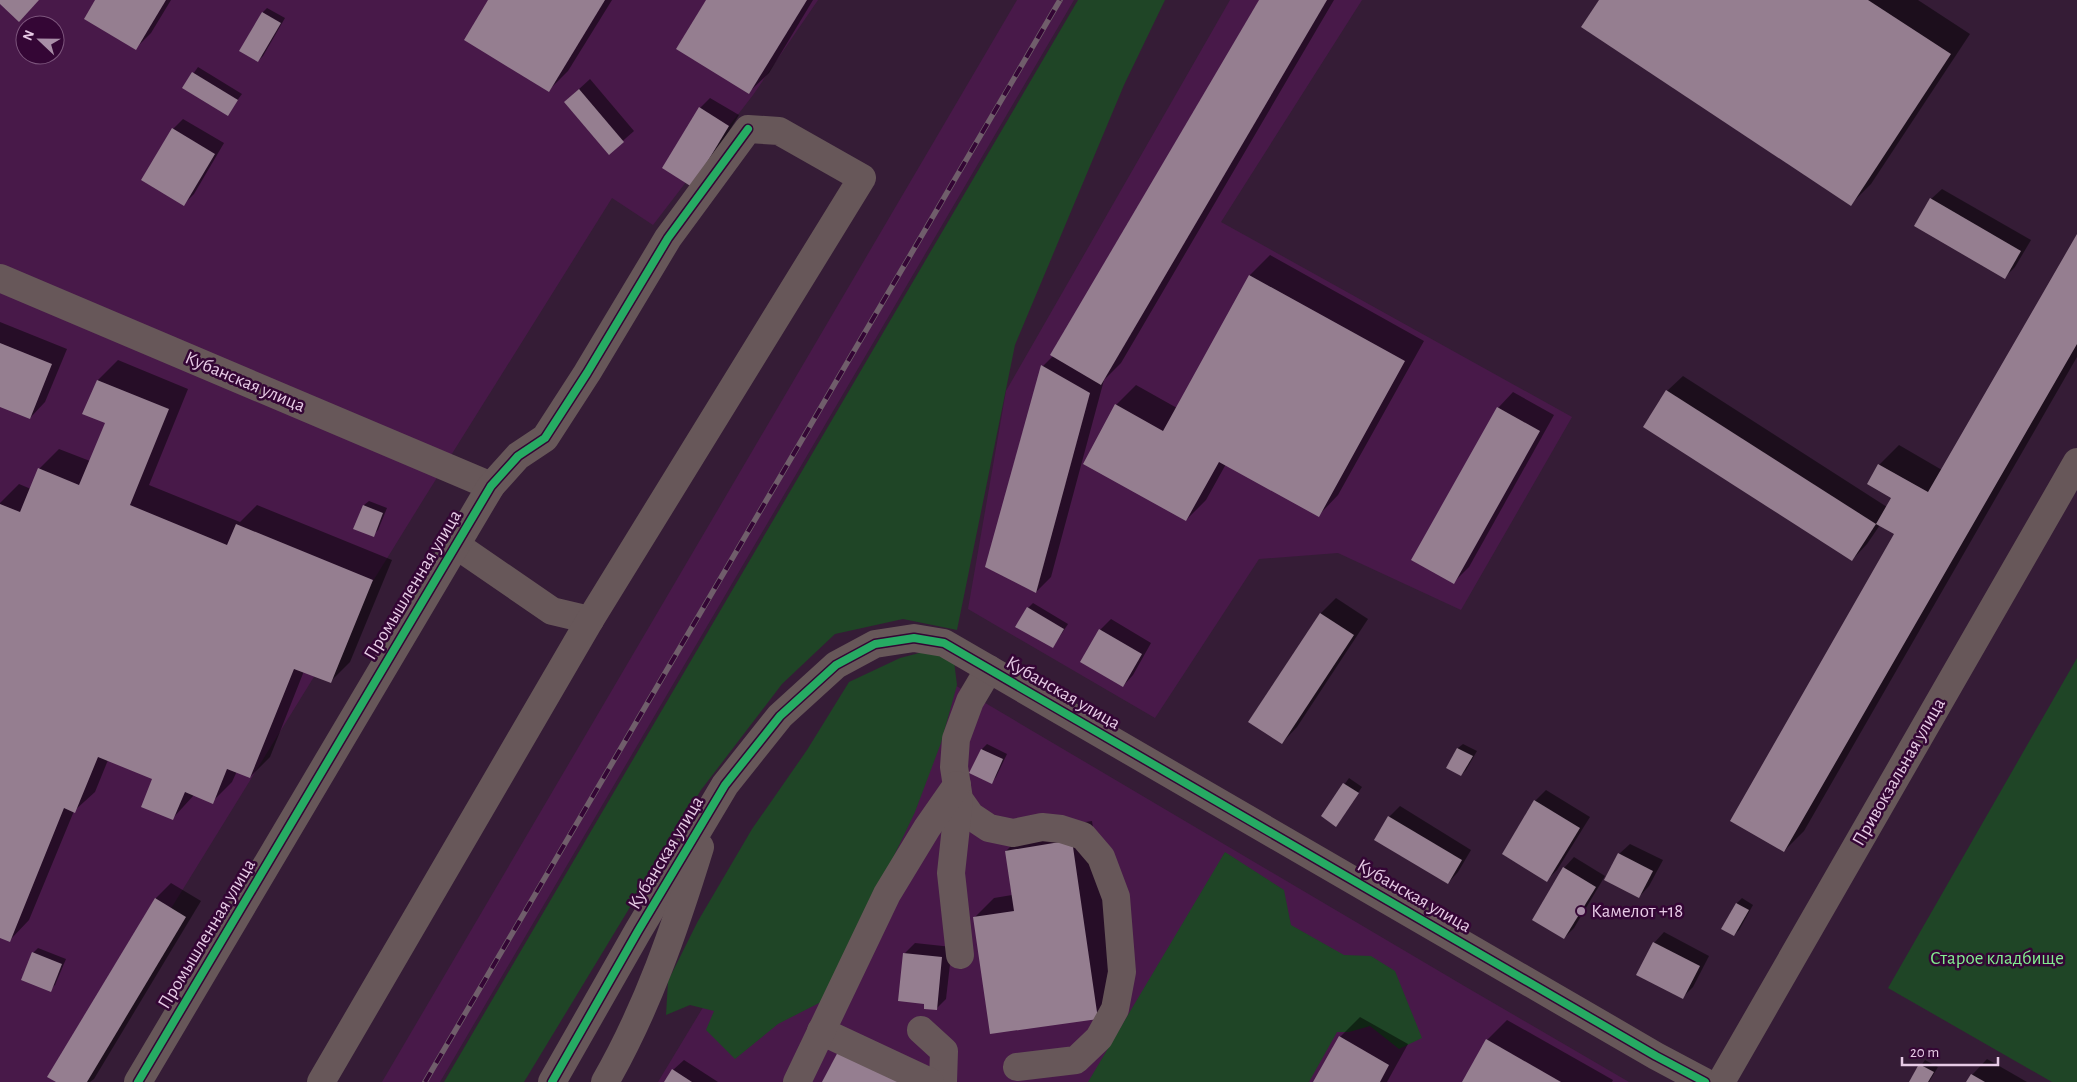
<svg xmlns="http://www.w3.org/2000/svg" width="2077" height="1082" font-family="'Alegreya Sans',sans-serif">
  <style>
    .built { fill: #481949; fill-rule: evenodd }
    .green { fill: #1f4526 }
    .shadow { fill: #0007 }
    .building { fill: #957e90 }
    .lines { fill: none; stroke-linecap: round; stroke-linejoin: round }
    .minor { stroke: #675759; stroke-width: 28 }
    .rail-casing { stroke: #705e6b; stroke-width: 5.5 }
    .rail { stroke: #340635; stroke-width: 4; stroke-dasharray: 11; stroke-linecap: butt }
    .cycleway-casing { stroke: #340635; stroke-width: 11 }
    .cycleway { stroke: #26ab63; stroke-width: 8 }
    .poi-dot { fill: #a98ea8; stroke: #340635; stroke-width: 2 }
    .labels { text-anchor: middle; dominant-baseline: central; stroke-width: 5; stroke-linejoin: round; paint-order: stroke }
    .street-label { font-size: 19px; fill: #e7cbe6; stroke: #340635 }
    .poi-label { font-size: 19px; fill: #e7cbe6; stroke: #340635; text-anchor: start }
    .park-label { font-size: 19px; fill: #82ee90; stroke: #340635 }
  </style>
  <rect width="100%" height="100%" fill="#351c36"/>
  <!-- built -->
  <g class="built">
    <path d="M0,0H818L753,95L653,225L612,198L423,500L64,1082H0ZM25,25H55V55H25Z"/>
    <polygon points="1017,0 1074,0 440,1082 382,1082"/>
    <polygon points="1230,0 1362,0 1221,222 1572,417 1461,610 1338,553 1259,559 1155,718 968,609 1006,391"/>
    <polygon points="948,681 1466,987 1629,1082 658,1082 886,704"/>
  </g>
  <!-- green -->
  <g class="green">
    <polygon points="1078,0 1165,0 1124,85 1015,345 957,630 903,619 835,634 782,684 701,790 524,1082 444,1082"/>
    <polygon points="927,651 954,661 957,685 941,743 915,812 825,1000 778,1024 735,1059 706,1030 714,1011 690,1005 666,1015 668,981 698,921 752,829 807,750 849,682 900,658"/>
    <polygon points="2077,658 2077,1082 2052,1082 1888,988"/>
    <polygon points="1225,852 1284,890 1291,925 1344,955 1371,956 1395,971 1422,1038 1399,1049 1370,1026 1349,1032 1337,1032 1309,1082 1088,1082"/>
  </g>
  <!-- shadow -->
  <g class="shadow">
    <polygon points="97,0 171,0 151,33 136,48"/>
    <polygon points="489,0 612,0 568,71 548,91"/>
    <polygon points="707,0 813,0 769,73 749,92"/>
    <polygon points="1260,0 1334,0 1121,363 1104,380 1051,577 1036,592 1043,366 1054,355"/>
    <polygon points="1601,0 1918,0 1970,34 1871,184 1851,204"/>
    <polygon points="267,8 285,18 263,56 258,61 263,12"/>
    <polygon points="198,67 242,94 227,114 184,87"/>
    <polygon points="590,79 634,131 609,153 565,102"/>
    <polygon points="710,98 739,115 702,175 700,108"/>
    <polygon points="183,119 224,143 194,194 184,204 173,129"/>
    <polygon points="1942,189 2031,240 2015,267 2005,277 1931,199"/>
    <polygon points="2077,236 2077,357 1804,831 1784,851 1896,534 1880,525 1867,544 1852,560 1667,391 1683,376 1887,507 1893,497 1879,465 1899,445 1942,470"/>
    <polygon points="1270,255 1424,341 1338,495 1319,515 1226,464 1206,500 1186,520 1116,405 1136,385 1177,408 1250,275"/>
    <polygon points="0,322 67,349 45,402 30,418 0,406"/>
    <polygon points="118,360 188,389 149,485 240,522 257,505 392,560 350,662 330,682 304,671 270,757 250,777 237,771 232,782 212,802 194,795 173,818 154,778 108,760 95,792 74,811 29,920 10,940 0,936 0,503 19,484 31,489 39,469 59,449 90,461 106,422 84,413 98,380"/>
    <polygon points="1513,392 1554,415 1469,567 1454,582 1498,408"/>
    <polygon points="369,501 387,508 378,530 373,535 364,505"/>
    <polygon points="1336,598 1368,619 1297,727 1282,743 1249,721 1321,613"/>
    <polygon points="1033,603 1068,624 1053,647 1028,608"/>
    <polygon points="1111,619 1151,643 1133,675 1123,686 1082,662 1100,630"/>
    <polygon points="987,744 1007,754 996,777 992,782 982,749"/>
    <polygon points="1463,744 1477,751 1466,770 1461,775 1448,767 1458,748"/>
    <polygon points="1349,778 1362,787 1336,825 1322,816"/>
    <polygon points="1546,790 1590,817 1557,870 1547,880 1503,854 1535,801"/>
    <polygon points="1400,806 1471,850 1458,872 1448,883 1376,839 1389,817"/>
    <polygon points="1092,821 1118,998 1098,1017 974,918 994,898 1012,895 1006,851 1026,831"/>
    <polygon points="1630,844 1663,860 1649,886 1639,897 1619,854"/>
    <polygon points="1574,857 1605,876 1574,928 1564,938 1564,868"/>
    <polygon points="171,883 201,901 94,1079 90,1082 58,1082 156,898"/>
    <polygon points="1742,898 1753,905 1739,930 1734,935 1723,928 1737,903"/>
    <polygon points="1664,932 1709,956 1693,987 1683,997 1654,943"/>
    <polygon points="915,943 952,947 946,999 936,1009 926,1003 904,954"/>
    <polygon points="38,948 66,959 55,985 50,990 33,953"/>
    <polygon points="1360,1017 1408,1044 1387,1082 1315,1082 1340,1037"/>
    <polygon points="1507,1020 1613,1080 1612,1082 1463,1082 1487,1040"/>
    <polygon points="1987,1059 2027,1082 1968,1082 1972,1075"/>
    <polygon points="684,1060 718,1082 666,1082 673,1070"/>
    <polygon points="1925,1060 1938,1067 1929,1082 1910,1082"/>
  </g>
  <!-- building -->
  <g class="building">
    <polygon points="0,0 39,0 19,22 0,4"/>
    <polygon points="95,0 166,0 136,50 84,19"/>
    <polygon points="488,0 605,0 549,92 464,40"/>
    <polygon points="706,0 807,0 749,94 676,49"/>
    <polygon points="1259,0 1327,0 1101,385 1050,355"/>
    <polygon points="1599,0 1868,0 1951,54 1851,206 1581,27"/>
    <polygon points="262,12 281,23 258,62 239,51"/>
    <polygon points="192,72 238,100 228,116 182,88"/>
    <polygon points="579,89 624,142 609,155 564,102"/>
    <polygon points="699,107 729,126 692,187 662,168"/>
    <polygon points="172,128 215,154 184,206 141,180"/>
    <polygon points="1930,198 2021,251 2005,279 1914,226"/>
    <polygon points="2077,234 2077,344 1784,852 1730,821 1894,534 1876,524 1891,498 1867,484 1878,464 1928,492"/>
    <polygon points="1249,275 1405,361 1319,517 1219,462 1186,521 1083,464 1115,404 1163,431"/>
    <polygon points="0,343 52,364 30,419 0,407"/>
    <polygon points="1041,365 1090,393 1036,593 985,567"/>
    <polygon points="97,380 169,409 130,505 227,545 236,524 373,580 331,683 294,669 250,778 227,769 213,804 185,792 173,820 141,807 152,779 98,757 75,813 64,808 10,942 0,938 0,504 20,512 38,468 79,485 105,423 82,414"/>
    <polygon points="1666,390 1876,524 1852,561 1643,427"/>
    <polygon points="1497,407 1540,431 1454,584 1411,560"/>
    <polygon points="363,505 383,513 374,537 353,529"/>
    <polygon points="1027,607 1064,629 1053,648 1015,627"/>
    <polygon points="1320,613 1354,635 1282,744 1248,722"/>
    <polygon points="1099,629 1142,654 1123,687 1080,662"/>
    <polygon points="1457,748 1473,756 1461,776 1446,768"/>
    <polygon points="981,749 1003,759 992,784 969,773"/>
    <polygon points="1343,783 1359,793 1336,827 1321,816"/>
    <polygon points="1534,800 1580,828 1547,882 1502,854"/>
    <polygon points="1388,816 1462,860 1448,884 1374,840"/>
    <polygon points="1072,840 1098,1019 990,1034 973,917 1014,911 1005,851"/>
    <polygon points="1618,853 1653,871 1639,898 1604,880"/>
    <polygon points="1563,867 1596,887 1564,939 1532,920"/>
    <polygon points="155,898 186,917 87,1082 56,1082 47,1077"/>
    <polygon points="1736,903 1749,910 1734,936 1721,929"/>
    <polygon points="1653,942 1700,966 1683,999 1636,975"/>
    <polygon points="32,952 62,964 51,992 21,980"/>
    <polygon points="903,953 942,957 937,1010 924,1009 924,1004 898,1001"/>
    <polygon points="1339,1036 1389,1065 1380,1082 1313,1082"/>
    <polygon points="1486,1039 1561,1082 1462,1082"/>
    <polygon points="840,1048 904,1082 822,1082"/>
    <polygon points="1919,1064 1934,1072 1928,1082 1909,1082"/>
    <polygon points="672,1069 692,1082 664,1082"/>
    <polygon points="1971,1074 1985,1082 1966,1082"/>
  </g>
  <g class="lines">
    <!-- minor -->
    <g class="minor">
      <polyline points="0,278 491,486"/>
      <polyline points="456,545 552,611 590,620"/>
      <polyline points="989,669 970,701 956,739 954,767 959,799 971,816 989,828 1013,833 1042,827 1061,829 1083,836 1101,857 1116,897 1122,972 1115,1009 1099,1038 1076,1060 1017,1067"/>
      <polyline points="959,799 951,873 960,955"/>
      <polyline points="921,1030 944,1051 943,1082"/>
      <polyline points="821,1031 930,1082"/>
      <polyline points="138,1082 491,486 518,456 545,438 587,373 668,238 748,129 779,131 862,178 590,620 321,1082"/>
      <polyline points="552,1082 638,931 725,785 780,716 836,665 875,644 914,638 944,643 1656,1056 1705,1082"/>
      <path d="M605,1082C647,1009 675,928 700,847"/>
      <polyline points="797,1082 887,894 927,828 957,785"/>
      <polyline points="1721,1082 2077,462"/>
    </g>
    <defs>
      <polyline id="rail" points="425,1082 1060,0"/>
    </defs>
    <!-- rail casing -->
    <use href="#rail" class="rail-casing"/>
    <!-- rail -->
    <use href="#rail" class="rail"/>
    <defs>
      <g id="cycleway">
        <polyline points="138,1082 491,486 518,456 545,438 587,373 668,238 748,129"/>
        <polyline points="552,1082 638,931 725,785 780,716 836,665 875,644 914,638 944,643 1656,1056 1705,1082"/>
      </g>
    </defs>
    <!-- cycleway casing -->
    <use href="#cycleway" class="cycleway-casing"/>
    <!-- cycleway -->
    <use href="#cycleway" class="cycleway"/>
  </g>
  <!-- markers -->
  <circle class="poi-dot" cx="1581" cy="911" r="5"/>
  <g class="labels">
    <!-- street labels -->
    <g class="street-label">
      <text transform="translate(245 382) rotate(23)">Кубанская улица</text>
      <text transform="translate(413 585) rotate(-59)">Промышленная улица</text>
      <text transform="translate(1063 693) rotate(30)">Кубанская улица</text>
      <text transform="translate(1899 772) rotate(-60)">Привокзальная улица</text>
      <text transform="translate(666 853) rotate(-59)">Кубанская улица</text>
      <text transform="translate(1414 896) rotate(30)">Кубанская улица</text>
      <text transform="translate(207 934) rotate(-59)">Промышленная улица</text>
    </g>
    <!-- poi labels -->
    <g class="poi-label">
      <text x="1591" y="911">Камелот +18</text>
    </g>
    <!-- park labels -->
    <g class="park-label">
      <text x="1997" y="958">Старое кладбище</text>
    </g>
  </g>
  <!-- north arrow -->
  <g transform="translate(40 40) rotate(292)"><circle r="24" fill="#340635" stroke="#7c557c"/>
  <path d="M0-4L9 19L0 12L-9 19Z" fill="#a98ea8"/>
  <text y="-8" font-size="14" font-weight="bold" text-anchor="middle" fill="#e7cbe6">N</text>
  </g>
  <!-- scale -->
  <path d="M1902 1057v8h96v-8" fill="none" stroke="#e7cbe6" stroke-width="2.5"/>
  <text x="1910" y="1057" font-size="15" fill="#e7cbe6" stroke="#340635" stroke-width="4" paint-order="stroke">20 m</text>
</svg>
